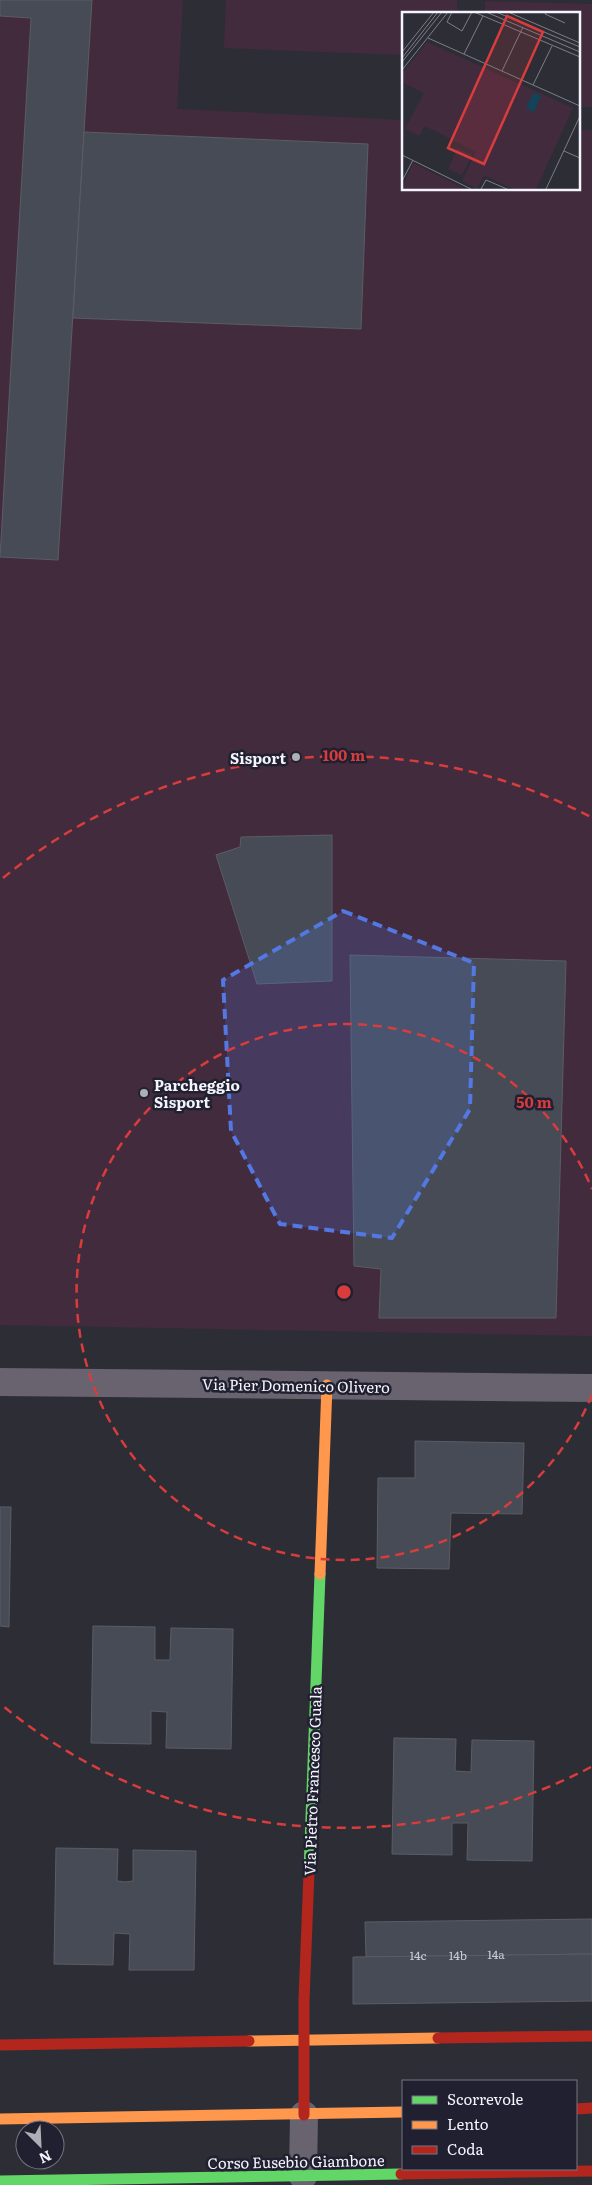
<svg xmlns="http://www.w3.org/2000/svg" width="592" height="2185" font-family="Literata,serif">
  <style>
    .green { fill: #432b3e }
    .building { fill: #464b55; stroke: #5b5d64 }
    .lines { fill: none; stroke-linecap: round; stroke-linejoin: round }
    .street { stroke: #68636e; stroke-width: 28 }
    .fast { stroke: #63d668; stroke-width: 11 }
    .slow { stroke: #ff974d; stroke-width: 11 }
    .jam { stroke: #b3261e; stroke-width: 11 }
    .marked { fill: #5378e1; fill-opacity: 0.2; stroke: #5378e1; stroke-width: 4; stroke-dasharray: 10 6; stroke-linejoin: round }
    .ring { fill: none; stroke: #d93c3d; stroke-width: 2.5; stroke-dasharray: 9 6 }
    .poi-dot { fill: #aeaeb7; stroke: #202030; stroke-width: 2 }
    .labels { text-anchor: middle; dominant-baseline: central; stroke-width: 5; stroke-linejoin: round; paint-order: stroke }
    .number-label { font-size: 12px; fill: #c8cad3 }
    .poi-label { font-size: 15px; font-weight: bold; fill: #f4f4fd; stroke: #202030; text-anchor: end }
    .street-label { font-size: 15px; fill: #f4f4fd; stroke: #202030 }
    .inset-road { fill: none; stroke: #7d7d86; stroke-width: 1 }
    .view { fill: #d93c3d; fill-opacity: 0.15; stroke: #d93c3d; stroke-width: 2.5 }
    .inset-edge { fill: none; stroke: #f4f4fd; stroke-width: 2.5 }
    .centre { fill: #d93c3d; stroke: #202030; stroke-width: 2.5 }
    .ring-label { font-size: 15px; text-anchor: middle; font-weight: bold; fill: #d93c3d; stroke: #202030; stroke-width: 5; stroke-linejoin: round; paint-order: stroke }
  </style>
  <rect width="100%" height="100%" fill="#2d2d36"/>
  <!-- green -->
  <g class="green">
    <polygon points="0,0 183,0 177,109 403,120 403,189 578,189 578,130 592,130 592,1336 0,1325"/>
    <polygon points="226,0 457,0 457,14 403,14 403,55 224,48"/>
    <polygon points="485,1 592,4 592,107 578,107 578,14 485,14"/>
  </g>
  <!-- building -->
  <g class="building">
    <polygon points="0,0 92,0 58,560 0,557 31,18 0,16"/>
    <polygon points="84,132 368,144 361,329 73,318"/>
    <polygon points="332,835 332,981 257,984 216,855 240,847 241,837"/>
    <polygon points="350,955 566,961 556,1318 379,1318 381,1269 354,1266"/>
    <polygon points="415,1441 524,1443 522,1514 451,1513 449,1569 377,1568 378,1478 415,1478"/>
    <polygon points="0,1507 11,1507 9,1627 0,1626"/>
    <polygon points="93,1626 155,1627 155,1660 170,1660 171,1628 233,1629 231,1749 166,1748 167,1712 151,1711 151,1744 91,1743"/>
    <polygon points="394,1738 456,1739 455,1771 471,1772 472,1740 534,1741 532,1861 467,1860 468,1823 452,1823 452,1855 392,1854"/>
    <polygon points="56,1848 118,1849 117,1881 125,1882 133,1881 133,1850 196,1851 194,1970 129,1970 130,1934 114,1933 113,1965 54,1964"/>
    <polygon points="592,1919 592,1954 366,1957 365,1922"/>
    <polygon points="592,1954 592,2001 353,2004 353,1957"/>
  </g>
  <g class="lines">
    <!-- street -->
    <g class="street">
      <polyline points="0,1382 592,1388"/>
      <polyline points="303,2176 304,2115"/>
    </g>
    <!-- fast -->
    <g class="fast">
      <polyline points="309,1872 320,1574"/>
      <polyline points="0,2181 401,2174"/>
    </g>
    <!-- slow -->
    <g class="slow">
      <polyline points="320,1574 327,1385"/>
      <polyline points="249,2041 438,2038"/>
      <polyline points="0,2119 403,2112"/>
    </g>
    <!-- jam -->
    <g class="jam">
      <polyline points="438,2038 592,2036"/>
      <polyline points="0,2045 249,2041"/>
      <polyline points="576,2109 592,2108"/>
      <polyline points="304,2115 304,2000 309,1872"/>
      <polyline points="401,2174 592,2171"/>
    </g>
  </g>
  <!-- marked area -->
  <path class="marked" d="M343,911L474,963L470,1109L392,1238L280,1224L231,1131L223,980Z"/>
  <!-- distance rings -->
  <g class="ring">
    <path d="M592 1395A268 268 0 1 1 592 1189"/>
    <path d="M591 1767A536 536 0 0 1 3 1706M3 878A536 536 0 0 1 591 817"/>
  </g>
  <!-- markers -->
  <g class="poi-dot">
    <circle cx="296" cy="757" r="5"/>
    <circle cx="144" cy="1093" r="5"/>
  </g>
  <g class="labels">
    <!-- number labels -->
    <g class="number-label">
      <text x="496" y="1954">14a</text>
      <text x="418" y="1955">14c</text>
      <text x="458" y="1955">14b</text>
    </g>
    <!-- poi labels -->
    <g class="poi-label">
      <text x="286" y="757">Sisport</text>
      <text x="154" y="1084" text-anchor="start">Parcheggio<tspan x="154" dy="17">Sisport</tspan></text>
    </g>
    <!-- street labels -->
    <g class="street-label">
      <text transform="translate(296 1385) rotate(1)">Via Pier Domenico Olivero</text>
      <text transform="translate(312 1781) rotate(-88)">Via Pietro Francesco Guala</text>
      <text transform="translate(296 2161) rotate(-1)">Corso Eusebio Giambone</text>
    </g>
  </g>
  <!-- overview -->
  <g transform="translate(402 12)">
    <rect width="178" height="178" fill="#2d2d36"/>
    <path d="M25,30L171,96L134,177H111L82,163L75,177L60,169L74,140L23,114L17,124L3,117L22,81L0,70V62ZM56,136L70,143L60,163L46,157ZM11,151L63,177H0Z" fill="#432b3e"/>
    <path d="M131,81L139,84L132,100L124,96Z" fill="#134358"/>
    <path class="inset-road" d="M50,0L45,10L60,19L70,0M72,0L178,45M84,0L178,40M94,0L178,35M106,0L178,31M144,0L143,2L163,11M26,26L178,94M0,40L32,0M62,42L81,4M0,46L36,0M0,50L40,0M0,58L46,0M100,59L121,15M131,73L150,34M162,139L178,146M0,143L69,177M0,169L11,148M79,177L84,168L105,177M144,177L178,104"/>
    <path class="view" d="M105,4L141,20L82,152L46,136Z"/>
    <rect width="178" height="178" class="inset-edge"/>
  </g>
  <circle cx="344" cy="1292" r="8" class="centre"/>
  <g class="ring-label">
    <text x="344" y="761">100 m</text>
    <text x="534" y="1108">50 m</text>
  </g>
  <!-- legend -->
  <rect x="402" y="2080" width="175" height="90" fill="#202030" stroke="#757582"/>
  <rect x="412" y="2096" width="25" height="8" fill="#63d668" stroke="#757582"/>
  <text x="447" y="2105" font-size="15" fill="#f4f4fd">Scorrevole</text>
  <rect x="412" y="2121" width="25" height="8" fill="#ff974d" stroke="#757582"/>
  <text x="447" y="2130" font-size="15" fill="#f4f4fd">Lento</text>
  <rect x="412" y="2146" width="25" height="8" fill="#b3261e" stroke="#757582"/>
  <text x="447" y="2155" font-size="15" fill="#f4f4fd">Coda</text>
  <!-- north arrow -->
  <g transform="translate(40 2145) rotate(156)"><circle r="24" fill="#202030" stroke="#757582"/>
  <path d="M0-4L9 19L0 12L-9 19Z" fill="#aeaeb7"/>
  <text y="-8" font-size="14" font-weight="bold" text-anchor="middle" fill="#f4f4fd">N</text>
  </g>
</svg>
